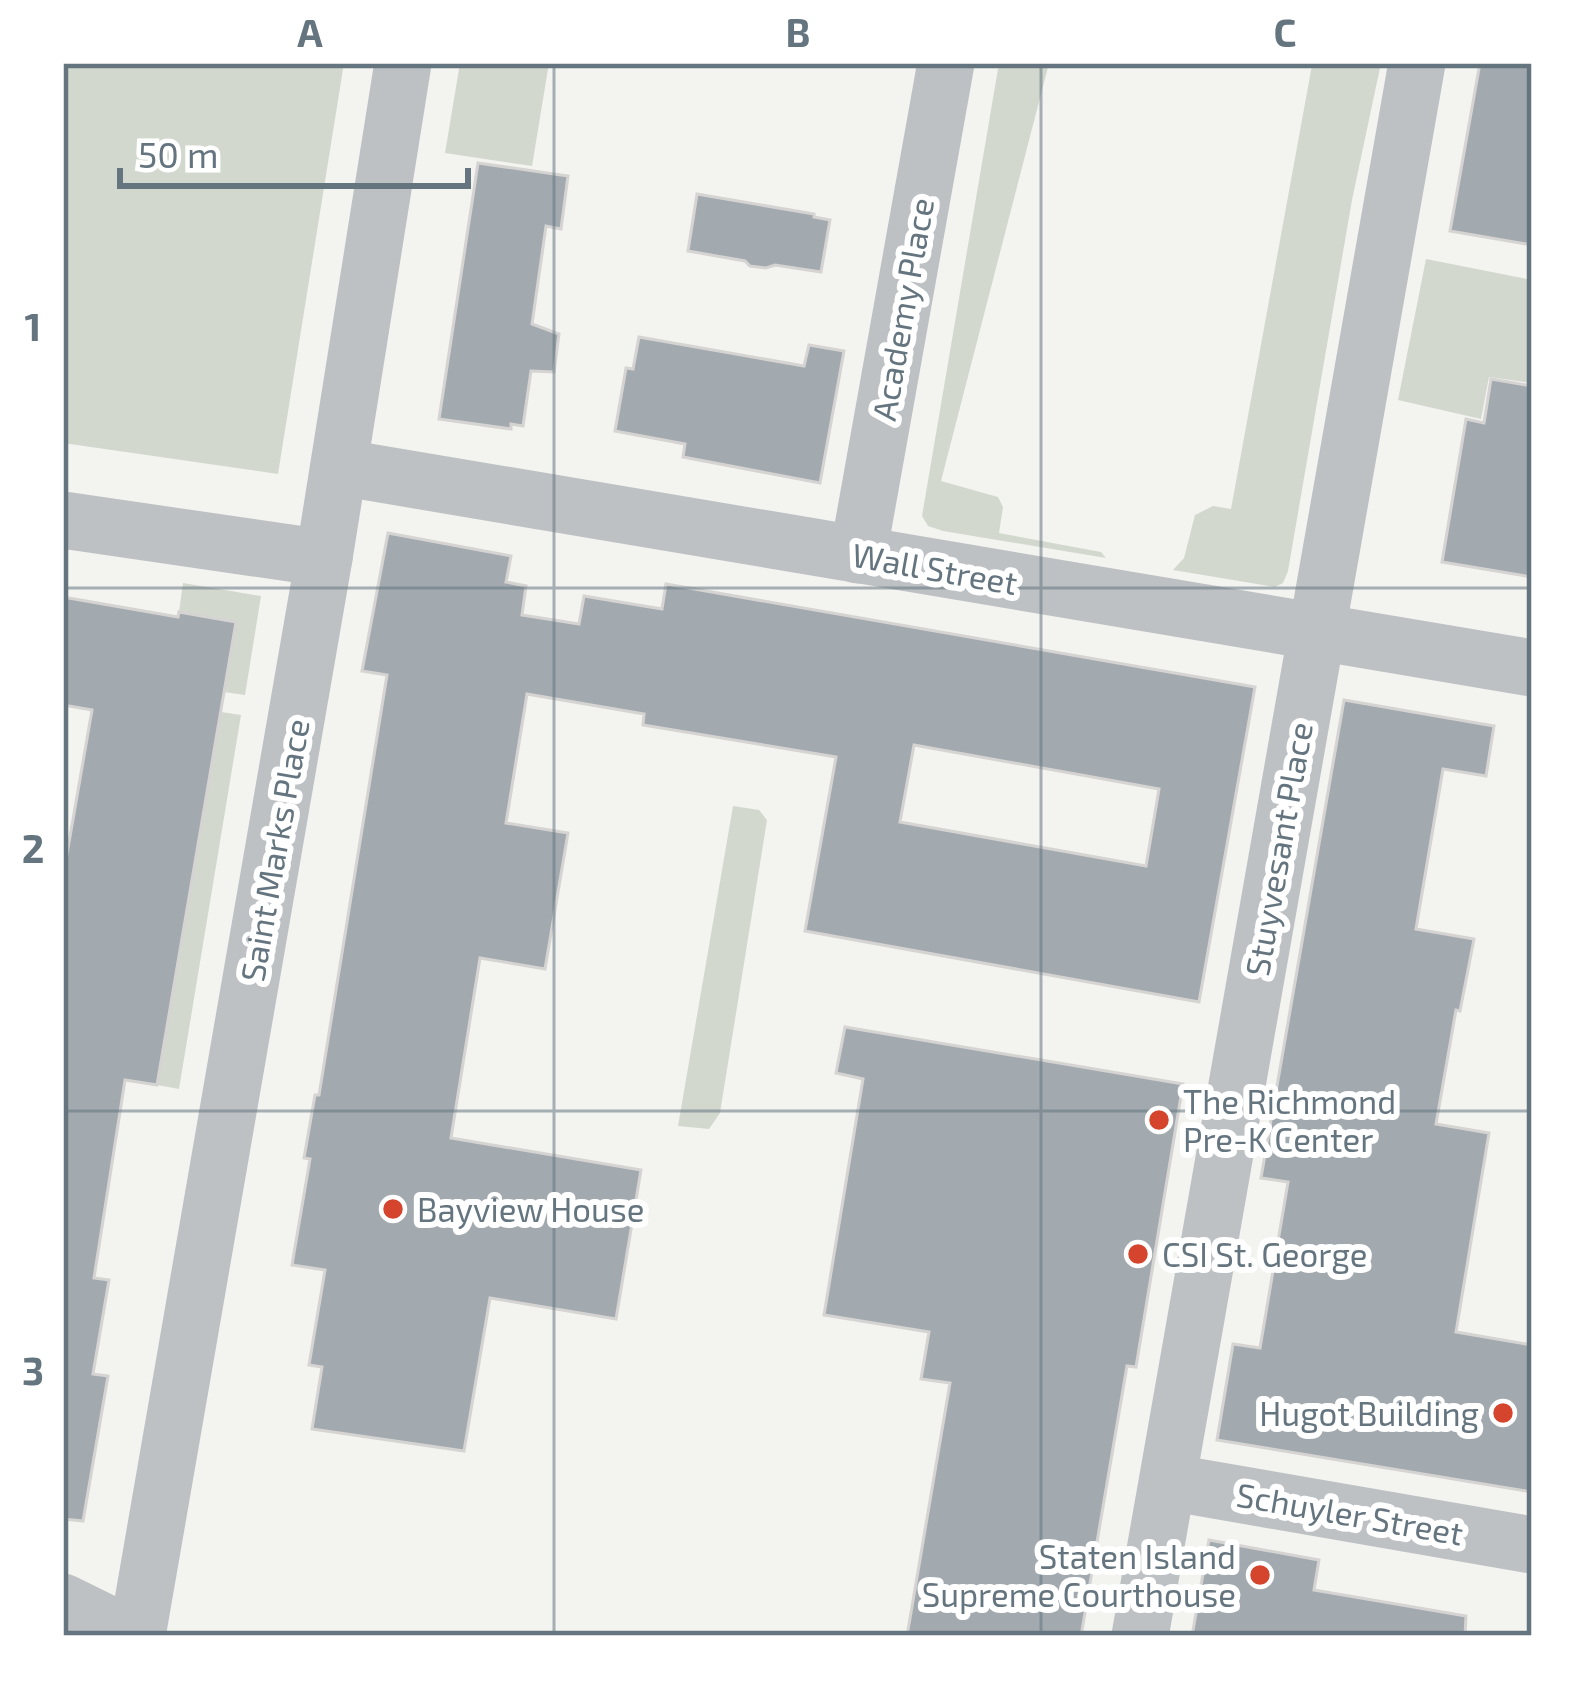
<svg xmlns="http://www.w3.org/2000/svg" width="1595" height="1699" font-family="'Exo 2',sans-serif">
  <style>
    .green { fill: #d3d8cf }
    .building { fill: #a3aaaf; stroke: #d5d4d2; stroke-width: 3; fill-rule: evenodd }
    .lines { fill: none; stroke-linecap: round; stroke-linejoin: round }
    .street { stroke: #bdc1c4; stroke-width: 57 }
    .grid { fill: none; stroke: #65757f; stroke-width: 3; stroke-opacity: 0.55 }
    .poi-dot { fill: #d5452e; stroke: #fff; stroke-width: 4.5 }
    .labels { text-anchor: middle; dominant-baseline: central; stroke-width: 12; stroke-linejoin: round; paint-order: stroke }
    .street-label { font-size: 33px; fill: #65757f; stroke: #fff }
    .poi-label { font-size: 33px; fill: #65757f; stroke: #fff; text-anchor: start }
    .neatline { fill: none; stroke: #65757f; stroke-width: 4.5 }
    .grid-label { font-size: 39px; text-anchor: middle; font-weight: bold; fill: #65757f }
  </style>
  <rect width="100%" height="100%" fill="#f3f3f0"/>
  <!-- green -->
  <g class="green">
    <polygon points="63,63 344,63 278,474 63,443"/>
    <polygon points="460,63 549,63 532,166 445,153"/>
    <polygon points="999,63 1049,63 941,481 998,497 1003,507 999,533 1101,552 1106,558 943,531 928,526 922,516"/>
    <polygon points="1308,63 1381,63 1352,200 1288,571 1283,583 1275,587 1173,570 1184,558 1195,515 1213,506 1231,509 1312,65"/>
    <polygon points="1426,259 1532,280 1532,383 1489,377 1481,419 1398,400"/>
    <polygon points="183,583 261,596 245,695 224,692 236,622 179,612"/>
    <polygon points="221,712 241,715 179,1089 157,1085"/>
    <polygon points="733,806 759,810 767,820 720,1113 709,1129 678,1126"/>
  </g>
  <!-- building -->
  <g class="building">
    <polygon points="1480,63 1532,63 1532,245 1450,231"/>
    <polygon points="478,163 568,176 561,229 546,226 532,324 559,334 554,372 531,371 523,426 511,424 511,429 439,419"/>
    <polygon points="697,194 814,214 814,217 830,220 821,272 775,265 766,268 750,266 745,261 688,251"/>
    <polygon points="639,337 804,366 809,345 844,351 820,483 683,457 685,444 615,431 626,368 633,369"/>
    <polygon points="1491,379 1532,386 1532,577 1442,562 1466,419 1484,423"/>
    <path d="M388,533L511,556L506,582L526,586L522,615L579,624L584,596L662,609L666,584L1255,687L1199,1002L805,931L836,757L643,725L644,714L527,694L506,823L568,833L545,969L480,958L451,1138L641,1170L616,1319L490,1298L464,1451L312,1429L322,1367L309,1365L325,1270L292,1265L310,1159L304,1158L315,1095H319L387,675L362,671ZM914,745L1159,789L1146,866L900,822Z"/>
    <polygon points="63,597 178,617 179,612 236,622 157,1085 125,1080 94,1278 109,1280 93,1374 108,1376 83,1521 63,1519 63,877 92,710 63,705"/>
    <polygon points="1344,700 1494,726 1486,776 1443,769 1416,929 1474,939 1460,1011 1456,1010 1436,1124 1489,1133 1456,1332 1532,1345 1532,1492 1217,1440 1233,1344 1260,1348 1288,1182 1261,1178"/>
    <polygon points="845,1027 1183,1084 1136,1367 1127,1366 1081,1636 907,1636 950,1383 921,1379 929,1332 824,1315 863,1079 836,1073"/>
    <polygon points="1209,1540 1319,1560 1314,1590 1466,1616 1465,1636 1192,1636"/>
  </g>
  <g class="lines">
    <!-- street -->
    <g class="street">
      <polyline points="339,467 1532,668"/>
      <polyline points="63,520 324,558"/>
      <polyline points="858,555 946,63"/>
      <polyline points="1168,1482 1532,1545"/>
      <polyline points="63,1602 132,1636"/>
      <polyline points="137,1636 324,558 403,63"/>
      <polyline points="1140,1636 1417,63"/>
    </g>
  </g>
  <!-- grid -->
  <path class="grid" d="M554,63V1636M1041,63V1636M63,588H1532M63,1111H1532"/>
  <!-- markers -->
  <g class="poi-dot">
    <circle cx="1159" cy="1120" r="12"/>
    <circle cx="393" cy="1209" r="12"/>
    <circle cx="1138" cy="1254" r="12"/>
    <circle cx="1503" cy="1413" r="12"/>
    <circle cx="1260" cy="1575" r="12"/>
  </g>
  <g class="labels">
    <!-- street labels -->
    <g class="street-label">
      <text transform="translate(902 309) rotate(-80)">Academy Place</text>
      <text transform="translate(935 568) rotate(10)">Wall Street</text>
      <text transform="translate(1278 849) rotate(-80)">Stuyvesant Place</text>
      <text transform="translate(274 850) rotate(-80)">Saint Marks Place</text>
      <text transform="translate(1350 1513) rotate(10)">Schuyler Street</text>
    </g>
    <!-- poi labels -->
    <g class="poi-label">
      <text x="1183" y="1101">The Richmond<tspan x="1183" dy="38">Pre-K Center</tspan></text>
      <text x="417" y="1209">Bayview House</text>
      <text x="1162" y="1254">CSI St. George</text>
      <text x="1479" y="1413" text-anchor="end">Hugot Building</text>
      <text x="1236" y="1556" text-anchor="end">Staten Island<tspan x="1236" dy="38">Supreme Courthouse</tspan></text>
    </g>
  </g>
  <!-- border -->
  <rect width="1595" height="1699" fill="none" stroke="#ffffff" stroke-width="132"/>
  <!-- scale -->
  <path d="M120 168v18h348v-18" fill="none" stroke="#65757f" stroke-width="6"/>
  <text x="138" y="168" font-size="36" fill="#65757f" stroke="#ffffff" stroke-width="9" paint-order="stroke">50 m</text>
  <rect x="66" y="66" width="1463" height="1567" class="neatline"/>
  <g class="grid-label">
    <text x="310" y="47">A</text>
    <text x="798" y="47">B</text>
    <text x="1285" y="47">C</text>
    <text x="33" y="341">1</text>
    <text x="33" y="863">2</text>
    <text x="33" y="1385">3</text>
  </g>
</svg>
